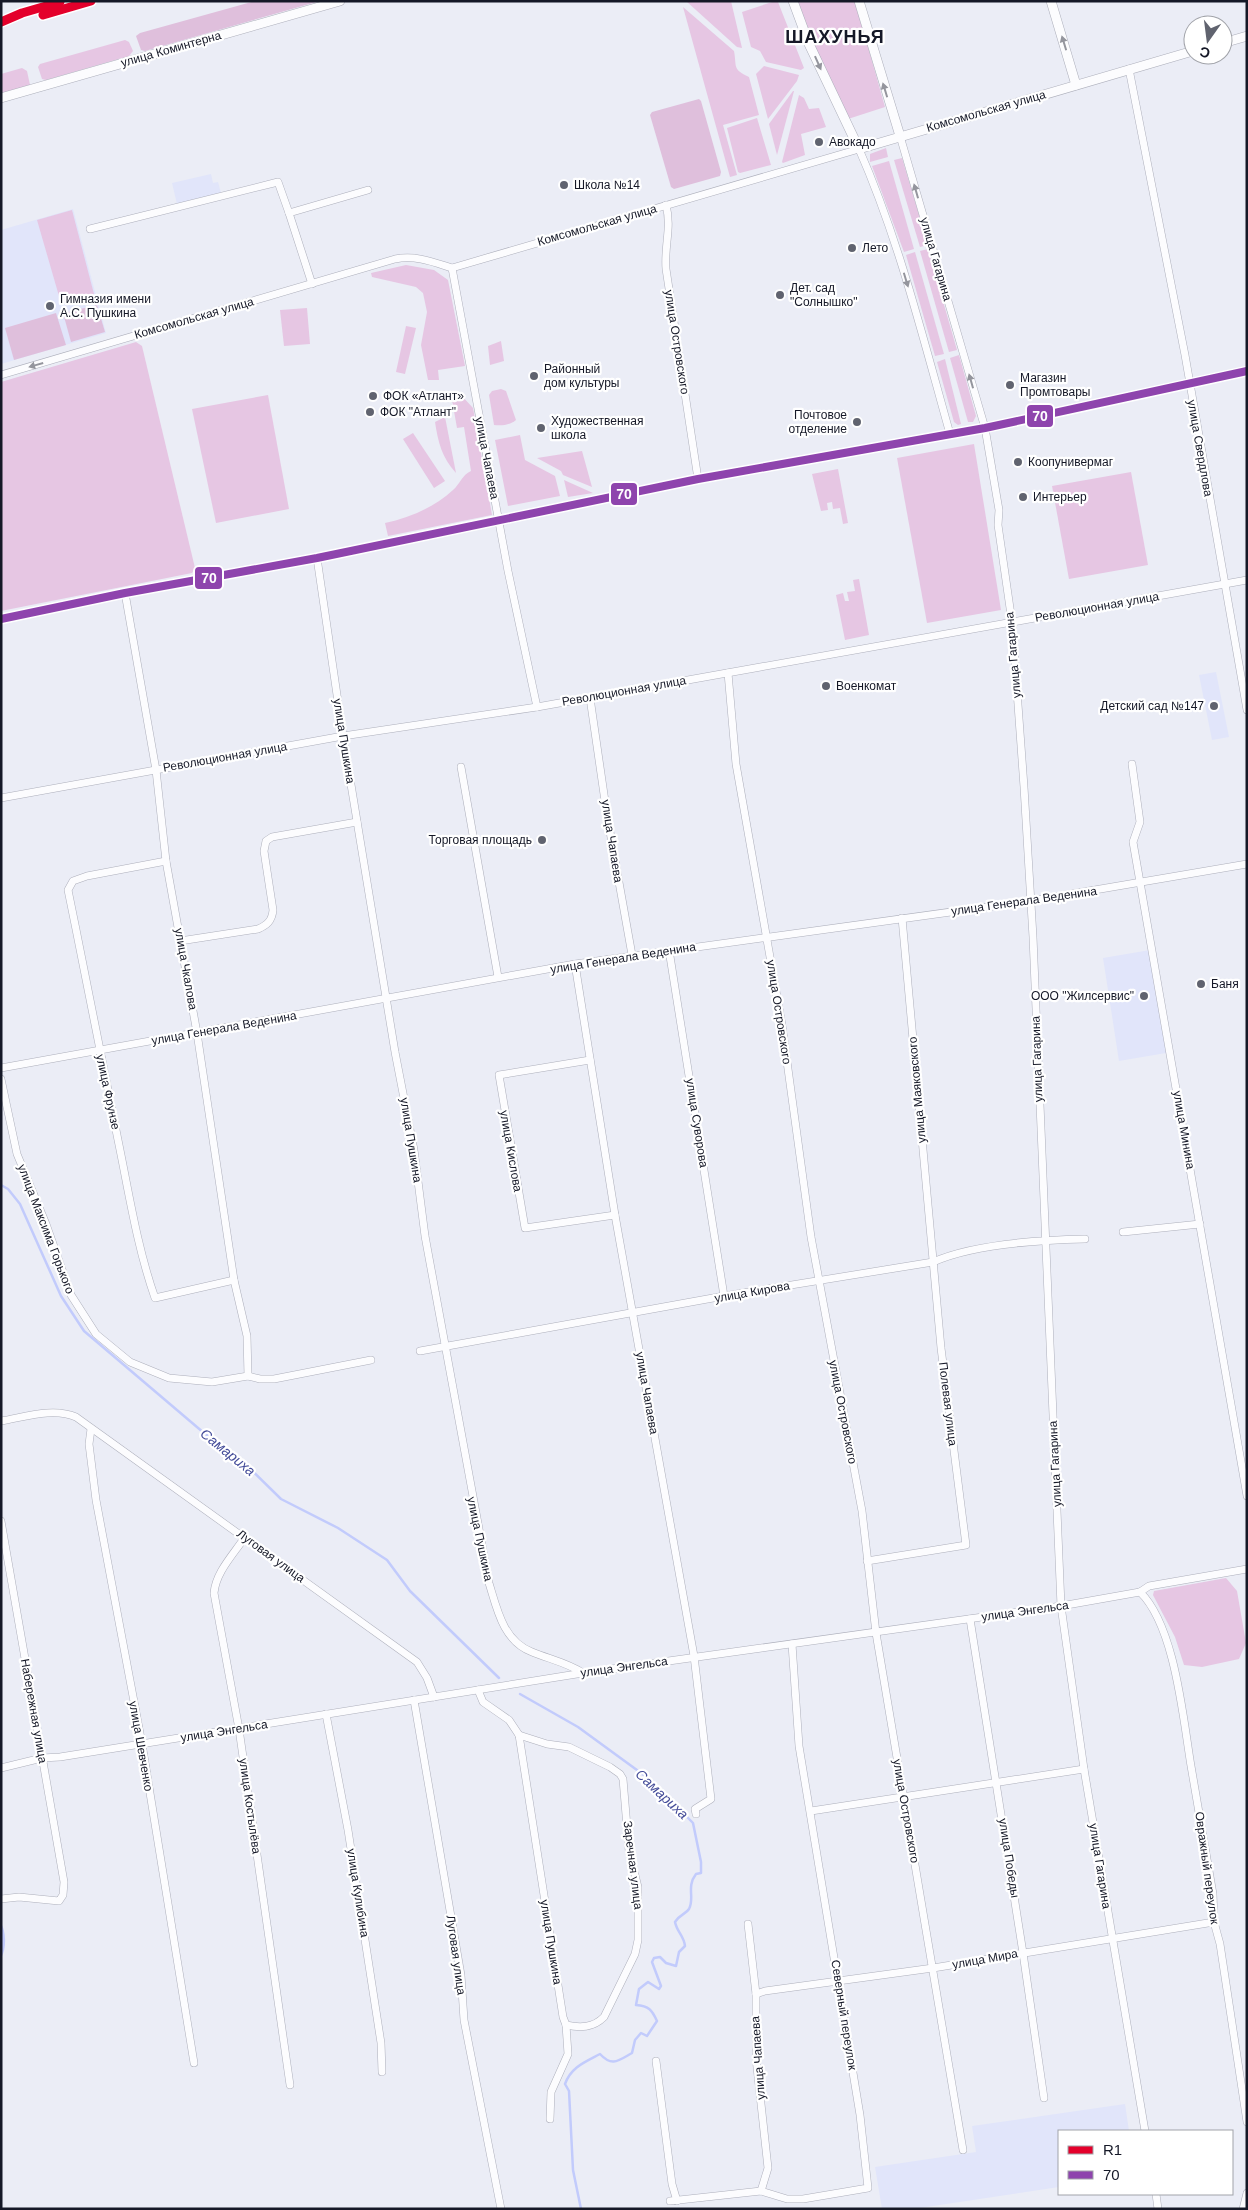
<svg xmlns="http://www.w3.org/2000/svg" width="1248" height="2210" font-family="Arial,sans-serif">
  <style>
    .built { fill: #e1e5fa }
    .green { fill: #e6c6e3 }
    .forest { fill: #dfbfdc }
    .water { fill: #c2cbfc }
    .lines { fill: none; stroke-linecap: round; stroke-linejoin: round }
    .stream { stroke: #c2cbfc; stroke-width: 2.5 }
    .minor-casing { stroke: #adafbb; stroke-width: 8 }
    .tertiary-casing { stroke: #adafbb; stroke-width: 10 }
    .minor { stroke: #fcfcfe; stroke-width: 7 }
    .tertiary { stroke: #fcfcfe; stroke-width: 9 }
    .bus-1-casing { stroke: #fff; stroke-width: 11 }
    .bus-1 { stroke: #8e44ad; stroke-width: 8 }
    .rail-1-casing { stroke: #fff; stroke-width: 12 }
    .rail-1 { stroke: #e4002b; stroke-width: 9 }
    .oneway { fill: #94959d }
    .poi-dot { fill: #60636f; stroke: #fff; stroke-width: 2 }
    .labels { text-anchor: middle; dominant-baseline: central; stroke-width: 4.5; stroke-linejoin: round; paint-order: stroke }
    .street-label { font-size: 12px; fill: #151827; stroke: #fff }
    .poi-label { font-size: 12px; fill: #151827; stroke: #fff; text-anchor: start }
    .water-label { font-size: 14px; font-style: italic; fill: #444c99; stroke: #fff }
    .district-label { font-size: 18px; font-weight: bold; letter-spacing: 1px; fill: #151827; stroke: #fff }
    .line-badge { stroke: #fff; stroke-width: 2 }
    .badge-label { font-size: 14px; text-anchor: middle; font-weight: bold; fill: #fff }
  </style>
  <rect width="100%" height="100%" fill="#ebedf6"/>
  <!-- built -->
  <g class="built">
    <polygon points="211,174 213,183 218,182 221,193 177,204 172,183"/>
    <polygon points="73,209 106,333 1,364 1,230"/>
    <polygon points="1216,672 1229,737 1212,740 1199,675"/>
    <polygon points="1150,950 1166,1053 1119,1061 1103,958"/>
    <polygon points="1125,2104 1129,2131 1059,2131 1059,2187 913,2209 882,2209 875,2167 976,2152 972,2126"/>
  </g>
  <!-- green -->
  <g class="green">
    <polygon points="686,1 731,1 742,48 737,47"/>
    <polygon points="775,1 778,2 804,68 801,70 766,62 760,51 751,47 742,12"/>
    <polygon points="796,1 855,1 885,107 848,119 813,43"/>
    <path d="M683,7L734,51C737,67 732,69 749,77L759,115L723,125L737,175L730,177Z"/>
    <polygon points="125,40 129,42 133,51 129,56 46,80 42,79 38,67 40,64"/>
    <polygon points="764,66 799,75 797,81 768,119 756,74"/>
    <polygon points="22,68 27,71 30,85 1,94 1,74"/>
    <polygon points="793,91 794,91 777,155 769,124"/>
    <polygon points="799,95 804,98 809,109 819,108 826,127 801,134 805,155 783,163 782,162"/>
    <polygon points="757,118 771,165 740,173 738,172 727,128"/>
    <polygon points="886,148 888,157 870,162 870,154"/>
    <polygon points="902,158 928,245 920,247 894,160"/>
    <polygon points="889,161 914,249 904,252 872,166"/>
    <polygon points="72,210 94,294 61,303 37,220"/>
    <polygon points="928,249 957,350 949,352 920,251"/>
    <polygon points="915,252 944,354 935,356 906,255"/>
    <polygon points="406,265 434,270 448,280 465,366 438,370 439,380 428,380 421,345 427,312 423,293 416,287 372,277 371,273"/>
    <polygon points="307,308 310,344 284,346 280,310"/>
    <polygon points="406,326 416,328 405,374 396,372"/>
    <polygon points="501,341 504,361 490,365 488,346"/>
    <polygon points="136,342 142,346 195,568 192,573 1,611 1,382"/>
    <polygon points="959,355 976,416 973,422 968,422 950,358"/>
    <polygon points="945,359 961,424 958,425 954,422 937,362"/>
    <path d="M501,389L506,391L516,420C510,425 502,426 494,425L489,395L492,391Z"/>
    <polygon points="268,395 289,509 216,523 192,409"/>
    <path d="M461,395L473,408L492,515L388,536L385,523C409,518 435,507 453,490C460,484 462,475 471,471L464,427L457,428L452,400L454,397Z"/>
    <path d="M445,417L456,473C442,458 438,442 435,422Z"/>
    <polygon points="413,433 445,481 434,488 403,439"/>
    <polygon points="520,435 525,460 555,476 560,496 508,506 495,440"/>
    <polygon points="974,444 1001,610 927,623 897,458"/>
    <polygon points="582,451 592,487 563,475 561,471 537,458"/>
    <polygon points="838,469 848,523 843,524 840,508 833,509 832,502 827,503 828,510 821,511 812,474"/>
    <polygon points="1131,472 1148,565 1069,579 1052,486"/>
    <polygon points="564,480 593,493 568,497"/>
    <polygon points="859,579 869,635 845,640 836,595 843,593 845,601 849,601 847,592 855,591 853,580"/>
    <polygon points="1226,1578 1237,1591 1246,1643 1239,1659 1202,1667 1184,1665 1175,1637 1153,1595 1154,1591"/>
  </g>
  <!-- forest -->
  <g class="forest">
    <polygon points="255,1 320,1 145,51 141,50 136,36 140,33"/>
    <polygon points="699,99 701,101 721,172 720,176 674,189 671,187 650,115 652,112"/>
    <polygon points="97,305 105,332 71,342 63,313"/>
    <polygon points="56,313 66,345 14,360 5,328"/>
  </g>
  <!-- water -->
  <path class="water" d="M1,1923C6,1931 7,1949 1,1958Z"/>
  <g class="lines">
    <!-- stream -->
    <g class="stream">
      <polyline points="1,1185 8,1189 20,1204 61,1296 84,1331 204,1433 237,1456 281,1499 338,1528 387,1560 410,1591 499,1678"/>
      <path d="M520,1694L578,1727L652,1781L693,1823L701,1862V1873L696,1874C686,1887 695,1898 689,1909C686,1914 680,1914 675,1922C677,1932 684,1936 685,1946L679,1952L676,1966L666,1963L660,1957L654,1958L652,1962L661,1986L659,1989L648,1982L639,1989L636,2005C649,2006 652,2010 657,2021L647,2036L641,2033L635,2040L632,2053C618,2061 612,2067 600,2054C585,2062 571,2067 565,2084L569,2091L573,2170L581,2209"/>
    </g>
    <defs>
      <g id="minor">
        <polyline points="1129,69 1185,355 1247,710"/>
        <polyline points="900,136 985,428 999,510 998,525 1012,622 1024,787 1033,937 1061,1606 1084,1769 1145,2131"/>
        <path d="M666,205C672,228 664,245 666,269L698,479"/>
        <polyline points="90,229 278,182 289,213"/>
        <polyline points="452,268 508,571 537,707"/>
        <polyline points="312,284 289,213 368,190"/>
        <path d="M1,375L395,259C416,255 433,262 452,268L859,149C899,240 923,338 950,434"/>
        <path d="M317,558L343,736L395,1052L414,1150L425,1236L489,1583C497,1609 503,1641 532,1652C549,1659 568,1663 583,1673"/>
        <polyline points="125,593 156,770 166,861 197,1033 234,1280 247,1336 248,1376"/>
        <polyline points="1,619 125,593 317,558 698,479 985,428 1247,371"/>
        <polyline points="728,673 736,764 782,1025 811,1237 862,1511 876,1633 963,2150"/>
        <polyline points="590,698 607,815 632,955"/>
        <polyline points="1132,764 1140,822 1133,842 1247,1496"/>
        <polyline points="461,767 498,977"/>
        <polyline points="1,798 343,736 537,707 1247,580"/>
        <path d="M166,861L87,876L73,881L68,890C85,973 101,1056 118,1140C129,1193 137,1247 155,1298L234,1280"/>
        <path d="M180,941L258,929C267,925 272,921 273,910L264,851L266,841L272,837L357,822"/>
        <polyline points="669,950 724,1296"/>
        <polyline points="575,964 615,1215 694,1656 711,1799 695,1809 696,1814"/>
        <polyline points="590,1060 499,1075 525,1228 615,1215"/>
        <polyline points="1,1068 575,964 1030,901 1247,864"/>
        <polyline points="1,1079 17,1154 46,1224 71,1295 96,1334 130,1362 169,1378 212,1382 248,1376 260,1379 274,1379 371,1360"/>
        <polyline points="1123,1232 1200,1224"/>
        <path d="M420,1351L724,1296L933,1262C973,1244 1040,1240 1085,1239"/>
        <path d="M1,1421C25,1417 53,1407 76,1417L417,1662L427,1678L434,1697"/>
        <polyline points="91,1429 89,1444 96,1500 142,1744 194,2063"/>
        <polyline points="1,1521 64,1882 63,1895 59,1901 19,1897 1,1899"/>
        <path d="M245,1537C233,1555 216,1572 214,1593L239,1729L290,2085"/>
        <polyline points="867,1561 966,1545 941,1348 902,918"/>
        <path d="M1140,1592C1175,1626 1183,1718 1191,1766C1198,1809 1206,1851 1213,1894L1214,1922L1220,1944L1247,2122"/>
        <polyline points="970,1619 1023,1953 1044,2098"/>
        <polyline points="478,1690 483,1702 509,1720 519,1735 563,2017 566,2025 568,2054 551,2092 550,2119"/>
        <polyline points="414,1700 461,1975 464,2020 501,2209"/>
        <polyline points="326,1714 348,1830 381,2043 382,2072"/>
        <path d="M519,1735L547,1744L569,1747L610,1767L620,1774L623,1779L629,1851L638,1887V1940L635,1954L604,2017C593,2028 580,2028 566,2025"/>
        <polyline points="1,1768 42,1758 60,1757 583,1673 1061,1606 1140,1592 1149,1586 1247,1569"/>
        <polyline points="811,1811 1084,1769"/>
        <polyline points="748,1924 756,1994 756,2058 768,2168 761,2191"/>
        <polyline points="756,1994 765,1991 933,1968 1214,1922"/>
        <polyline points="656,2061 672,2184 677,2201"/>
        <polyline points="1156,2194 1158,2209"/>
        <polyline points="670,2201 761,2191 787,2199 803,2199 868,2188 860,2115 799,1746 792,1644"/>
        <polyline points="1243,2209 1247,2193"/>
      </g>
      <g id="tertiary">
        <polyline points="793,1 809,44 859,149 1193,51"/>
        <polyline points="859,1 900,136"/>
        <polyline points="1051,1 1076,85"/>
        <polyline points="1223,43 1247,36"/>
        <polyline points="1,98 340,1"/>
      </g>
    </defs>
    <!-- minor casing -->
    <use href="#minor" class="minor-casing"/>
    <!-- tertiary casing -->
    <use href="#tertiary" class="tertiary-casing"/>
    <!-- minor -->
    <use href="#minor" class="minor"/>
    <!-- tertiary -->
    <use href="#tertiary" class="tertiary"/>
    <defs>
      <polyline id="bus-1" points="1,619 125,593 317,558 698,479 985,428 1247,371"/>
    </defs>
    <!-- bus-1 casing -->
    <use href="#bus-1" class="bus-1-casing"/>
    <!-- bus-1 -->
    <use href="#bus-1" class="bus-1"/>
    <defs>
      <g id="rail-1">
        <polyline points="43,15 91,1"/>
        <polyline points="1,22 22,13 60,2"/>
      </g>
    </defs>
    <!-- rail-1 casing -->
    <use href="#rail-1" class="rail-1-casing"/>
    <!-- rail-1 -->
    <use href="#rail-1" class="rail-1"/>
  </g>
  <!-- one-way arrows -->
  <defs><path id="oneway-solid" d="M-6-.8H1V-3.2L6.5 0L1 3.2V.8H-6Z" transform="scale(1.25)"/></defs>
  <g class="oneway">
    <use href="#oneway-solid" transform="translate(1064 43) rotate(-107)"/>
    <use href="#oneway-solid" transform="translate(818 63) rotate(66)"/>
    <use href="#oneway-solid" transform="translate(885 90) rotate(-107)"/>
    <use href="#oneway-solid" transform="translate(916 191) rotate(-106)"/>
    <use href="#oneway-solid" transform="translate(906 280) rotate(73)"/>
    <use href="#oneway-solid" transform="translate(36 365) rotate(164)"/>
    <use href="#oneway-solid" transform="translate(971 381) rotate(-106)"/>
  </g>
  <!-- markers -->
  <g class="poi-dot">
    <circle cx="819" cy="142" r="5"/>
    <circle cx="564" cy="185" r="5"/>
    <circle cx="852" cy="248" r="5"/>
    <circle cx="780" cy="295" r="5"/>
    <circle cx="50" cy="306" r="5"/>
    <circle cx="534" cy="376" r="5"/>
    <circle cx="1010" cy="385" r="5"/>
    <circle cx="373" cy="396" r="5"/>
    <circle cx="370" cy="412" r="5"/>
    <circle cx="857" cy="422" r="5"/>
    <circle cx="541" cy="428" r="5"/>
    <circle cx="1018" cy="462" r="5"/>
    <circle cx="1023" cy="497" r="5"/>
    <circle cx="826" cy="686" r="5"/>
    <circle cx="1214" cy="706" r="5"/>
    <circle cx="542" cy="840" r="5"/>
    <circle cx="1201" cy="984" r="5"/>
    <circle cx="1144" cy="996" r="5"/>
  </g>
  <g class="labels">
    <!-- street labels -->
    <g class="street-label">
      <text transform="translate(171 49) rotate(-16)">улица Коминтерна</text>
      <text transform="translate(986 111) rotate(-16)">Комсомольская улица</text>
      <text transform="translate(597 225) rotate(-16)">Комсомольская улица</text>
      <text transform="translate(936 259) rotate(74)">улица Гагарина</text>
      <text transform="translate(194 318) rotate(-16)">Комсомольская улица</text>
      <text transform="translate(677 342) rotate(81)">улица Островского</text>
      <text transform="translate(1200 448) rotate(80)">улица Свердлова</text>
      <text transform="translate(487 458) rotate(79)">улица Чапаева</text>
      <text transform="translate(1097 607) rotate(-10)">Революционная улица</text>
      <text transform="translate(1013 655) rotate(-95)">улица Гагарина</text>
      <text transform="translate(624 691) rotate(-10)">Революционная улица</text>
      <text transform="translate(344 741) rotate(81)">улица Пушкина</text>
      <text transform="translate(225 757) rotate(-10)">Революционная улица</text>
      <text transform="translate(612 841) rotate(81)">улица Чапаева</text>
      <text transform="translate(1024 901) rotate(-8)">улица Генерала Веденина</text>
      <text transform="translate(623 958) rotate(-9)">улица Генерала Веденина</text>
      <text transform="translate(186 969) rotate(80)">улица Чкалова</text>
      <text transform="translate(779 1012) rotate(81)">улица Островского</text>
      <text transform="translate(224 1028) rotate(-10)">улица Генерала Веденина</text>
      <text transform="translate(1037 1059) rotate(-92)">улица Гагарина</text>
      <text transform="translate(917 1090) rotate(-95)">улица Маяковского</text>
      <text transform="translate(108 1092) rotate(78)">улица Фрунзе</text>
      <text transform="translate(697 1123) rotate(81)">улица Суворова</text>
      <text transform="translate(1184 1130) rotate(80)">улица Минина</text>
      <text transform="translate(411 1140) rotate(81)">улица Пушкина</text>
      <text transform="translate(511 1151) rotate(80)">улица Кислова</text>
      <text transform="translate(46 1229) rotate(69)">улица Максима Горького</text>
      <text transform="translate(752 1292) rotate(-10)">улица Кирова</text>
      <text transform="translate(647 1393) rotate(80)">улица Чапаева</text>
      <text transform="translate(948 1404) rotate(83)">Полевая улица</text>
      <text transform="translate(843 1412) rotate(79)">улица Островского</text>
      <text transform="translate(1055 1464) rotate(-93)">улица Гагарина</text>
      <text transform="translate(480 1539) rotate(78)">улица Пушкина</text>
      <text transform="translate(271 1556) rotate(36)">Луговая улица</text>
      <text transform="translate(1025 1611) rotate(-8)">улица Энгельса</text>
      <text transform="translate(624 1667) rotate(-8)">улица Энгельса</text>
      <text transform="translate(34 1711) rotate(80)">Набережная улица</text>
      <text transform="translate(224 1731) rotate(-9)">улица Энгельса</text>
      <text transform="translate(141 1746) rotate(80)">улица Шевченко</text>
      <text transform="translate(250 1806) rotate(82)">улица Костылёва</text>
      <text transform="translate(906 1811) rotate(80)">улица Островского</text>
      <text transform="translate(1009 1858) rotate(81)">улица Победы</text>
      <text transform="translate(633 1865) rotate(83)">Заречная улица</text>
      <text transform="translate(1100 1866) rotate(81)">улица Гагарина</text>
      <text transform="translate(1207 1868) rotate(82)">Овражный переулок</text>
      <text transform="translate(358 1893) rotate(81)">улица Кулибина</text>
      <text transform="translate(551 1942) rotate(81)">улица Пушкина</text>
      <text transform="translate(456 1955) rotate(82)">Луговая улица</text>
      <text transform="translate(985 1959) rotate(-10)">улица Мира</text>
      <text transform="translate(844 2015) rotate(81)">Северный переулок</text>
      <text transform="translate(758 2058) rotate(-94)">улица Чапаева</text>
    </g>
    <!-- poi labels -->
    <g class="poi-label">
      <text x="829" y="142">Авокадо</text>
      <text x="574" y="185">Школа №14</text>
      <text x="862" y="248">Лето</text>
      <text x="790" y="288">Дет. сад<tspan x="790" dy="14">"Солнышко"</tspan></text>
      <text x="60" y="299">Гимназия имени<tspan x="60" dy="14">А.С. Пушкина</tspan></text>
      <text x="544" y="369">Районный<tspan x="544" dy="14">дом культуры</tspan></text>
      <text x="1020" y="378">Магазин<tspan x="1020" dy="14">Промтовары</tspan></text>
      <text x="383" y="396">ФОК «Атлант»</text>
      <text x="380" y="412">ФОК "Атлант"</text>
      <text x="847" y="415" text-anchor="end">Почтовое<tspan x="847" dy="14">отделение</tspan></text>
      <text x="551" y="421">Художественная<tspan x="551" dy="14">школа</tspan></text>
      <text x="1028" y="462">Коопунивермаг</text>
      <text x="1033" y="497">Интерьер</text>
      <text x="836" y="686">Военкомат</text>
      <text x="1204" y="706" text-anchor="end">Детский сад №147</text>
      <text x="532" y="840" text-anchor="end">Торговая площадь</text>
      <text x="1211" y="984">Баня</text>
      <text x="1134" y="996" text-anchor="end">ООО "Жилсервис"</text>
    </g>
    <!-- water labels -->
    <g class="water-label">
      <text transform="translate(228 1452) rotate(39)">Самариха</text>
      <text transform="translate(662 1794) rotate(43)">Самариха</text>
    </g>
    <!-- district labels -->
    <g class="district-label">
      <text x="835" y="37">ШАХУНЬЯ</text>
    </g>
  </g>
  <g class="line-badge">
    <rect x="1026" y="404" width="28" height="24" rx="5" fill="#8e44ad"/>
    <rect x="610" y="482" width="28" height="24" rx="5" fill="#8e44ad"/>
    <rect x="194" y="566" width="29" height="24" rx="5" fill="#8e44ad"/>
  </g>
  <g class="badge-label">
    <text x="1040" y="421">70</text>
    <text x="624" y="499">70</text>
    <text x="209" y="583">70</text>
  </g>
  <!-- border -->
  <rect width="1248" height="2210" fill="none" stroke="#151827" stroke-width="5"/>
  <!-- legend -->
  <rect x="1058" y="2130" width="175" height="65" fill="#ffffff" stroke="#a1a3a9"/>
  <rect x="1068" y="2146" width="25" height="8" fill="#e4002b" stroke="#a1a3a9"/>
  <text x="1103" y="2155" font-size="15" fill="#151827">R1</text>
  <rect x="1068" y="2171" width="25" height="8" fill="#8e44ad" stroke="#a1a3a9"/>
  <text x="1103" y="2180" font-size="15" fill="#151827">70</text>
  <!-- north arrow -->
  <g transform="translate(1208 40) rotate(194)"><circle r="24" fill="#ffffff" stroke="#a1a3a9"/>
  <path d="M0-4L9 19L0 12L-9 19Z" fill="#60636f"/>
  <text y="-8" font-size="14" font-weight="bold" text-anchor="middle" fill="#151827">С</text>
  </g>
</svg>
